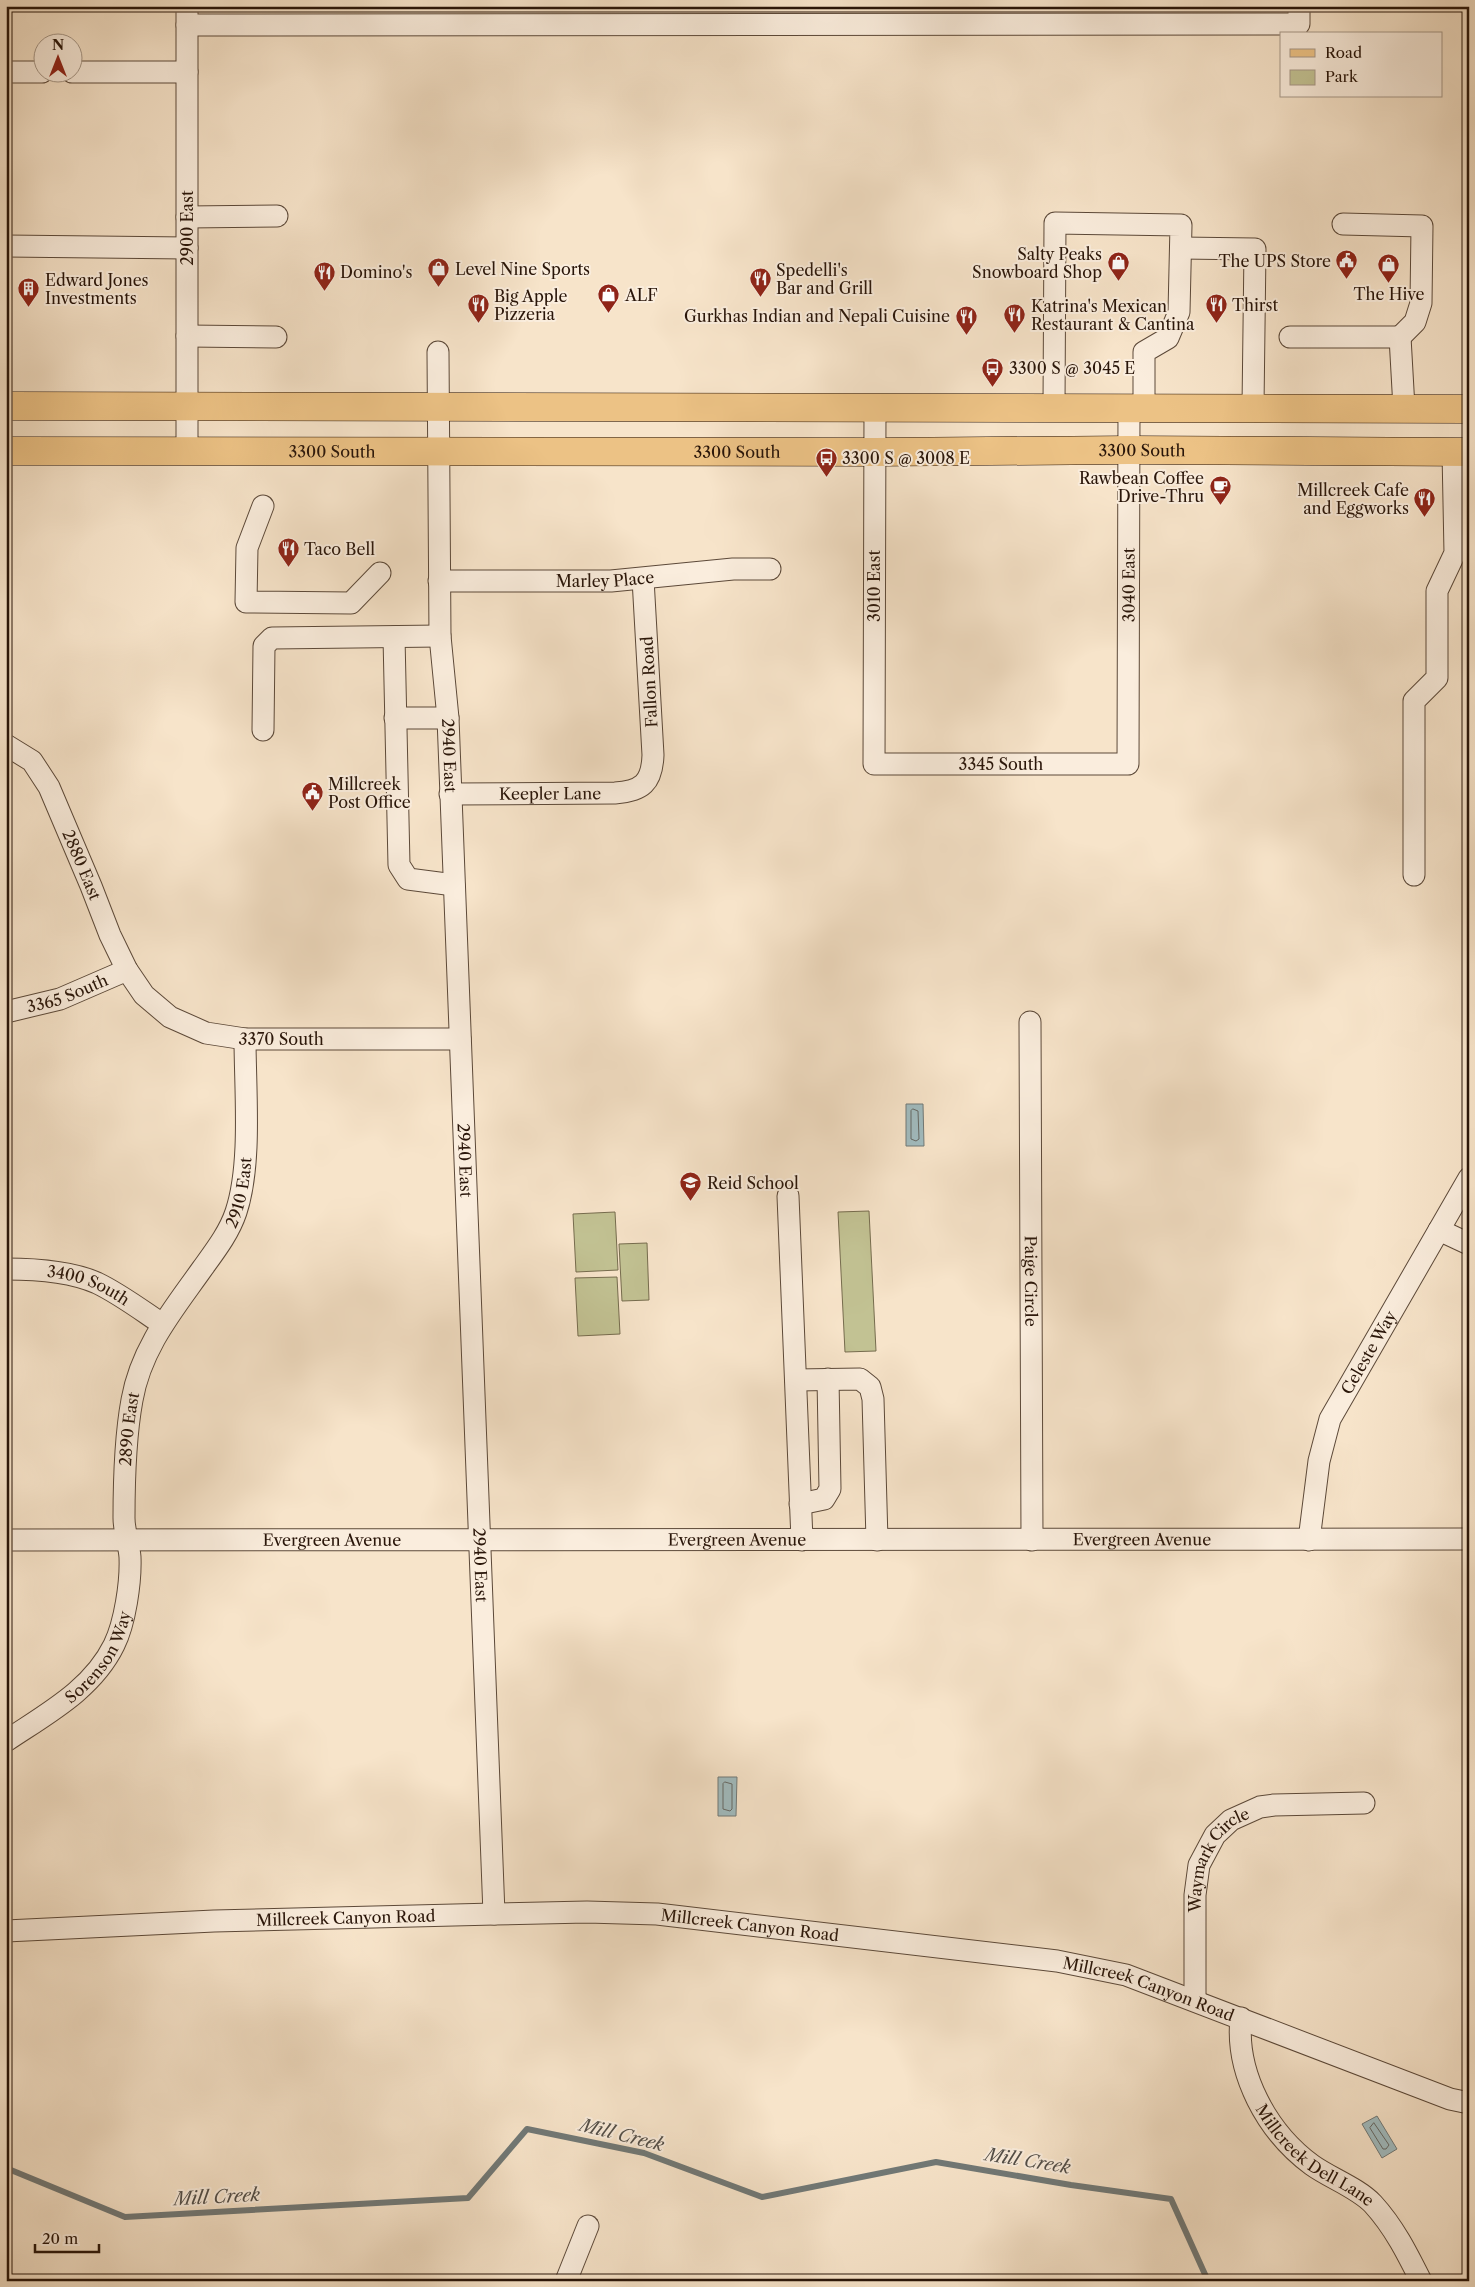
<svg xmlns="http://www.w3.org/2000/svg" width="1475" height="2287" font-family="'Libre Caslon Text',serif">
  <style>
    .green { fill: #c2c293; stroke: #766c4e }
    .water { fill: #a1bcc0; stroke: #717977 }
    .lines { fill: none; stroke-linecap: round; stroke-linejoin: round }
    .shore { stroke: #656864; stroke-width: 1 }
    .stream { stroke: #717977; stroke-width: 6 }
    .minor-casing { stroke: #5c4939; stroke-width: 23 }
    .major-casing { stroke: #291509; stroke-width: 29 }
    .minor { stroke: #faeddd; stroke-width: 21 }
    .major { stroke: #ecc285; stroke-width: 28 }
    .labels { text-anchor: middle; dominant-baseline: central; stroke-width: 4; stroke-linejoin: round; paint-order: stroke }
    .street-label { font-size: 16px; fill: #291509; stroke: #faeddd }
    .poi-label { font-size: 16px; fill: #291509; stroke: #faeddd; text-anchor: start }
    .water-label { font-size: 18px; font-style: italic; fill: #534f49; stroke: #faeddd }
  </style>
  <rect width="100%" height="100%" fill="#f7e4ca"/>
  <filter id="stains"><feTurbulence type="fractalNoise" baseFrequency=".004" numOctaves="4"/><feColorMatrix values="0 0 0 0 .2 0 0 0 0 .09 0 0 0 0 .02 0 0 0 .5 -.17"/></filter>
  <radialGradient id="worn" r=".72"><stop offset=".6" stop-color="#630" stop-opacity="0"/><stop offset="1" stop-color="#630" stop-opacity=".3"/></radialGradient>
  <!-- green -->
  <g class="green">
    <polygon points="869,1211 876,1351 845,1352 838,1212"/>
    <polygon points="615,1212 618,1270 576,1272 573,1214"/>
    <polygon points="647,1243 649,1300 622,1301 619,1244"/>
    <polygon points="617,1277 620,1334 578,1336 575,1278"/>
  </g>
  <!-- water -->
  <g class="water">
    <polygon points="906,1104 923,1104 924,1146 906,1146"/>
    <polygon points="718,1777 737,1777 736,1816 718,1816"/>
    <polygon points="1377,2116 1397,2149 1382,2158 1362,2124"/>
  </g>
  <g class="lines">
    <!-- shore -->
    <g class="shore">
      <polygon points="913,1109 918,1111 919,1139 916,1141 911,1139 911,1111"/>
      <polygon points="725,1782 732,1784 732,1809 730,1811 723,1809 723,1784"/>
      <polygon points="1374,2123 1389,2145 1386,2149 1383,2149 1370,2128"/>
    </g>
    <!-- stream -->
    <polyline class="stream" points="6,2168 125,2217 468,2198 527,2129 644,2153 762,2197 936,2162 1071,2185 1171,2199 1208,2281"/>
    <defs>
      <g id="minor">
        <polyline points="187,6 187,451"/>
        <polyline points="187,25 1299,24 1299,6"/>
        <polyline points="6,72 42,72"/>
        <polyline points="72,72 187,72"/>
        <polyline points="187,217 277,216"/>
        <polyline points="1343,224 1422,226 1421,303 1415,322 1400,337"/>
        <polyline points="6,246 187,248"/>
        <polyline points="1181,248 1255,249 1253,407"/>
        <polyline points="187,336 276,337"/>
        <polyline points="1290,337 1400,337 1404,408"/>
        <path id="s1" d="M438,352L440,636L448,718L494,1914"/>
        <polyline points="1054,408 1055,223 1181,225 1179,312 1168,338 1144,352 1144,408"/>
        <path id="s2" d="M875,409L874,764H1128L1129,408"/>
        <polyline points="263,506 247,548 246,602 351,603 380,573"/>
        <path id="s3" d="M439,581H611L733,569H770"/>
        <polyline points="394,637 399,865 408,879 454,885"/>
        <polyline points="395,718 448,718"/>
        <polyline points="263,730 264,646 272,638 440,636"/>
        <path id="s4" d="M6,745L32,761L49,787L91,886L110,935L127,970L144,995L170,1017L206,1033L245,1039H460"/>
        <path id="s5" d="M450,794L615,793C642,791 652,783 653,755L643,579"/>
        <polyline points="1414,875 1414,701 1437,678 1437,591 1455,553 1453,452"/>
        <path id="s6" d="M6,1012L60,999L127,970"/>
        <path id="s7" d="M1030,1022L1032,1540"/>
        <polyline points="788,1196 802,1540"/>
        <polyline points="1439,1230 1469,1244"/>
        <path id="s8" d="M6,1269C36,1269 70,1271 97,1283C120,1294 141,1310 162,1324"/>
        <polyline points="796,1380 860,1379 870,1387 873,1399 877,1540"/>
        <polyline points="800,1504 824,1499 830,1489 828,1379"/>
        <path id="s9" d="M6,1540L1469,1539"/>
        <path id="s10" d="M1309,1540L1319,1461L1330,1419L1469,1178"/>
        <path id="s11" d="M6,1741C46,1714 92,1690 114,1645C125,1623 131,1582 130,1557C129,1544 124,1531 124,1518C124,1479 125,1438 132,1400C141,1348 173,1310 202,1269C215,1251 229,1233 236,1212C252,1164 245,1090 245,1039"/>
        <path id="s12" d="M6,1931L214,1921L494,1914L587,1912L657,1914L1057,1961L1126,1975L1450,2099L1469,2103"/>
        <path id="s13" d="M1195,2000V1895L1199,1865L1215,1835L1231,1820L1260,1807L1274,1805L1364,1803"/>
        <path id="s14" d="M1241,2018C1235,2073 1267,2132 1312,2165C1330,2178 1358,2188 1373,2204C1394,2227 1407,2253 1421,2281"/>
        <polyline points="566,2281 588,2226"/>
      </g>
      <g id="major">
        <polyline points="6,406 1469,409"/>
        <path id="s15" d="M6,451L875,452L1129,450L1469,452"/>
      </g>
    </defs>
    <!-- minor casing -->
    <use href="#minor" class="minor-casing"/>
    <!-- major casing -->
    <use href="#major" class="major-casing"/>
    <!-- minor -->
    <use href="#minor" class="minor"/>
    <!-- major -->
    <use href="#major" class="major"/>
  </g>
  <!-- icons -->
  <defs>
    <symbol id="civic-pin" viewBox="-11 -11 22 30"><path d="M0 17L-7.5 6A9.5 9.5 0 1 1 7.5 6Z" fill="#8f2418" stroke="#faeddd"/><path d="M-.6-6.5H3V-4.5H.6V-3L4-1V1h2V6H-6V1h2V-1L-.6-3ZM-1.2 2.5V6h2.4V2.5Z" fill="#fff"/></symbol>
    <symbol id="shop-pin" viewBox="-11 -11 22 30"><path d="M0 17L-7.5 6A9.5 9.5 0 1 1 7.5 6Z" fill="#8f2418" stroke="#faeddd"/><path d="M-5-2.5h2.3a2.7 3.5 0 0 1 5.4 0H5L5.5 6h-11ZM-1.5-2.5h3a1.5 2.3 0 0 0-3 0Z" fill="#fff"/></symbol>
    <symbol id="restaurant-pin" viewBox="-11 -11 22 30"><path d="M0 17L-7.5 6A9.5 9.5 0 1 1 7.5 6Z" fill="#8f2418" stroke="#faeddd"/><path d="M-5-6h1v4h1v-4h1v4h1v-4h1v5L-1.5 .5V6h-2V.5L-5-1ZM5-6V6H3V1.5H1.5Q1.5-4 5-6Z" fill="#fff"/></symbol>
    <symbol id="building-pin" viewBox="-11 -11 22 30"><path d="M0 17L-7.5 6A9.5 9.5 0 1 1 7.5 6Z" fill="#8f2418" stroke="#faeddd"/><path d="M-4-6H4V6H1V3H-1V6H-4ZM-2.5-4.3h1.7v1.8h-1.7ZM.8-4.3h1.7v1.8H.8ZM-2.5-1h1.7V.8h-1.7ZM.8-1h1.7V.8H.8Z" fill="#fff"/></symbol>
    <symbol id="bus-pin" viewBox="-11 -11 22 30"><path d="M0 17L-7.5 6A9.5 9.5 0 1 1 7.5 6Z" fill="#8f2418" stroke="#faeddd"/><path d="M-5-6H5V4H4V6H2V4H-2V6H-4V4H-5ZM-3.5-4V0h7V-4ZM-3.5 1.2v1.5H-2V1.2ZM2 1.2v1.5H3.5V1.2Z" fill="#fff"/></symbol>
    <symbol id="cafe-pin" viewBox="-11 -11 22 30"><path d="M0 17L-7.5 6A9.5 9.5 0 1 1 7.5 6Z" fill="#8f2418" stroke="#faeddd"/><path d="M-5.5-4.5H6V0H3Q3 3.5 0 3.5H-2.5Q-5.5 3.5-5.5 0ZM3-3.2v2h1.7v-2ZM-6 4.5H4V6H-6Z" fill="#fff"/></symbol>
    <symbol id="school-pin" viewBox="-11 -11 22 30"><path d="M0 17L-7.5 6A9.5 9.5 0 1 1 7.5 6Z" fill="#8f2418" stroke="#faeddd"/><path d="M0-5L7-2L0 1L-7-2ZM-4 1L0 2.5L4 1V4Q0 6-4 4Z" fill="#fff"/></symbol>
  </defs>
  <g fill-rule="evenodd">
    <use href="#civic-pin" x="1334" y="248" width="25" height="34"/>
    <use href="#shop-pin" x="1106" y="250" width="25" height="34"/>
    <use href="#shop-pin" x="1376" y="252" width="25" height="34"/>
    <use href="#shop-pin" x="426" y="256" width="25" height="34"/>
    <use href="#restaurant-pin" x="312" y="260" width="25" height="34"/>
    <use href="#restaurant-pin" x="748" y="266" width="25" height="34"/>
    <use href="#building-pin" x="16" y="276" width="25" height="34"/>
    <use href="#shop-pin" x="596" y="282" width="25" height="34"/>
    <use href="#restaurant-pin" x="466" y="292" width="25" height="34"/>
    <use href="#restaurant-pin" x="1204" y="292" width="25" height="34"/>
    <use href="#restaurant-pin" x="1002" y="302" width="25" height="34"/>
    <use href="#restaurant-pin" x="954" y="304" width="25" height="34"/>
    <use href="#bus-pin" x="980" y="356" width="25" height="34"/>
    <use href="#bus-pin" x="814" y="446" width="25" height="34"/>
    <use href="#cafe-pin" x="1208" y="474" width="25" height="34"/>
    <use href="#restaurant-pin" x="1412" y="486" width="25" height="34"/>
    <use href="#restaurant-pin" x="276" y="536" width="25" height="34"/>
    <use href="#civic-pin" x="300" y="780" width="25" height="34"/>
    <use href="#school-pin" x="678" y="1170" width="25" height="34"/>
  </g>
  <g class="labels">
    <!-- street labels -->
    <g class="street-label">
      <text transform="translate(187 228) rotate(-90)">2900 East</text>
      <text stroke="none"><textPath href="#s15" startOffset="1136">3300 South</textPath></text>
      <text stroke="none"><textPath href="#s15" startOffset="326">3300 South</textPath></text>
      <text stroke="none"><textPath href="#s15" startOffset="731">3300 South</textPath></text>
      <text stroke="none"><textPath href="#s3" startOffset="166">Marley Place</textPath></text>
      <text transform="translate(874 586) rotate(-90)">3010 East</text>
      <text stroke="none"><textPath href="#s2" startOffset="788">3040 East</textPath></text>
      <text transform="translate(649 682) rotate(-93)">Fallon Road</text>
      <text stroke="none"><textPath href="#s1" startOffset="404">2940 East</textPath></text>
      <text stroke="none"><textPath href="#s2" startOffset="482">3345 South</textPath></text>
      <text stroke="none"><textPath href="#s5" startOffset="100">Keepler Lane</textPath></text>
      <text stroke="none"><textPath href="#s4" startOffset="146">2880 East</textPath></text>
      <text stroke="none"><textPath href="#s6" startOffset="64">3365 South</textPath></text>
      <text stroke="none"><textPath href="#s4" startOffset="440">3370 South</textPath></text>
      <text stroke="none"><textPath href="#s1" startOffset="809">2940 East</textPath></text>
      <text stroke="none"><textPath href="#s11" startOffset="631">2910 East</textPath></text>
      <text stroke="none"><textPath href="#s7" startOffset="259">Paige Circle</textPath></text>
      <text stroke="none"><textPath href="#s8" startOffset="85">3400 South</textPath></text>
      <text stroke="none"><textPath href="#s10" startOffset="200">Celeste Way</textPath></text>
      <text stroke="none"><textPath href="#s11" startOffset="365">2890 East</textPath></text>
      <text stroke="none"><textPath href="#s9" startOffset="326">Evergreen Avenue</textPath></text>
      <text stroke="none"><textPath href="#s9" startOffset="731">Evergreen Avenue</textPath></text>
      <text stroke="none"><textPath href="#s9" startOffset="1136">Evergreen Avenue</textPath></text>
      <text stroke="none"><textPath href="#s1" startOffset="1214">2940 East</textPath></text>
      <text stroke="none"><textPath href="#s11" startOffset="128">Sorenson Way</textPath></text>
      <text stroke="none"><textPath href="#s13" startOffset="149">Waymark Circle</textPath></text>
      <text stroke="none"><textPath href="#s12" startOffset="340">Millcreek Canyon Road</textPath></text>
      <text stroke="none"><textPath href="#s12" startOffset="745">Millcreek Canyon Road</textPath></text>
      <text stroke="none"><textPath href="#s12" startOffset="1150">Millcreek Canyon Road</textPath></text>
      <text stroke="none"><textPath href="#s14" startOffset="166">Millcreek Dell Lane</textPath></text>
    </g>
    <!-- poi labels -->
    <g class="poi-label">
      <text x="1102" y="254" text-anchor="end">Salty Peaks<tspan x="1102" dy="18">Snowboard Shop</tspan></text>
      <text x="1331" y="261" text-anchor="end">The UPS Store</text>
      <text x="455" y="269">Level Nine Sports</text>
      <text x="776" y="270">Spedelli's<tspan x="776" dy="18">Bar and Grill</tspan></text>
      <text x="340" y="272">Domino's</text>
      <text x="45" y="280">Edward Jones<tspan x="45" dy="18">Investments</tspan></text>
      <text x="1389" y="294" text-anchor="middle">The Hive</text>
      <text x="625" y="295">ALF</text>
      <text x="494" y="296">Big Apple<tspan x="494" dy="18">Pizzeria</tspan></text>
      <text x="1232" y="305">Thirst</text>
      <text x="1031" y="306">Katrina's Mexican<tspan x="1031" dy="18">Restaurant &amp; Cantina</tspan></text>
      <text x="950" y="316" text-anchor="end">Gurkhas Indian and Nepali Cuisine</text>
      <text x="1009" y="368">3300 S @ 3045 E</text>
      <text x="842" y="458">3300 S @ 3008 E</text>
      <text x="1204" y="478" text-anchor="end">Rawbean Coffee<tspan x="1204" dy="18">Drive-Thru</tspan></text>
      <text x="1409" y="490" text-anchor="end">Millcreek Cafe<tspan x="1409" dy="18">and Eggworks</tspan></text>
      <text x="304" y="549">Taco Bell</text>
      <text x="328" y="784">Millcreek<tspan x="328" dy="18">Post Office</tspan></text>
      <text x="707" y="1183">Reid School</text>
    </g>
    <!-- water labels -->
    <g class="water-label">
      <text transform="translate(622 2135) rotate(14)">Mill Creek</text>
      <text transform="translate(1028 2161) rotate(9)">Mill Creek</text>
      <text transform="translate(217 2197) rotate(-3)">Mill Creek</text>
    </g>
  </g>
  <!-- margin -->
  <rect width="1475" height="2287" fill="none" stroke="#f7e4ca" stroke-width="25"/>
  <rect x="8" y="8" width="1460" height="2272" fill="none" stroke="#291509" stroke-width="2.5"/>
  <rect x="12" y="12" width="1450" height="2262" fill="none" stroke="#291509"/>
  <!-- legend -->
  <rect x="1280" y="32" width="162" height="65" fill="#faeddd" stroke="#a69788"/>
  <rect x="1290" y="49" width="25" height="8" fill="#ecc285" stroke="#a69788"/>
  <text x="1325" y="58" font-size="15" fill="#291509">Road</text>
  <rect x="1290" y="70" width="25" height="15" fill="#c2c293" stroke="#a69788"/>
  <text x="1325" y="82" font-size="15" fill="#291509">Park</text>
  <!-- north arrow -->
  <g transform="translate(58 58)"><circle r="24" fill="#faeddd" stroke="#a69788"/>
  <path d="M0-4L9 19L0 12L-9 19Z" fill="#8f2418"/>
  <text y="-8" font-size="14" font-weight="bold" text-anchor="middle" fill="#291509">N</text>
  </g>
  <!-- scale -->
  <path d="M35 2244v8h64v-8" fill="none" stroke="#291509" stroke-width="2.5"/>
  <text x="42" y="2244" font-size="15" fill="#291509" stroke="#faeddd" stroke-width="4" paint-order="stroke">20 m</text>
  <rect width="100%" height="100%" filter="url(#stains)"/>
  <rect width="100%" height="100%" fill="url(#worn)"/>
</svg>
